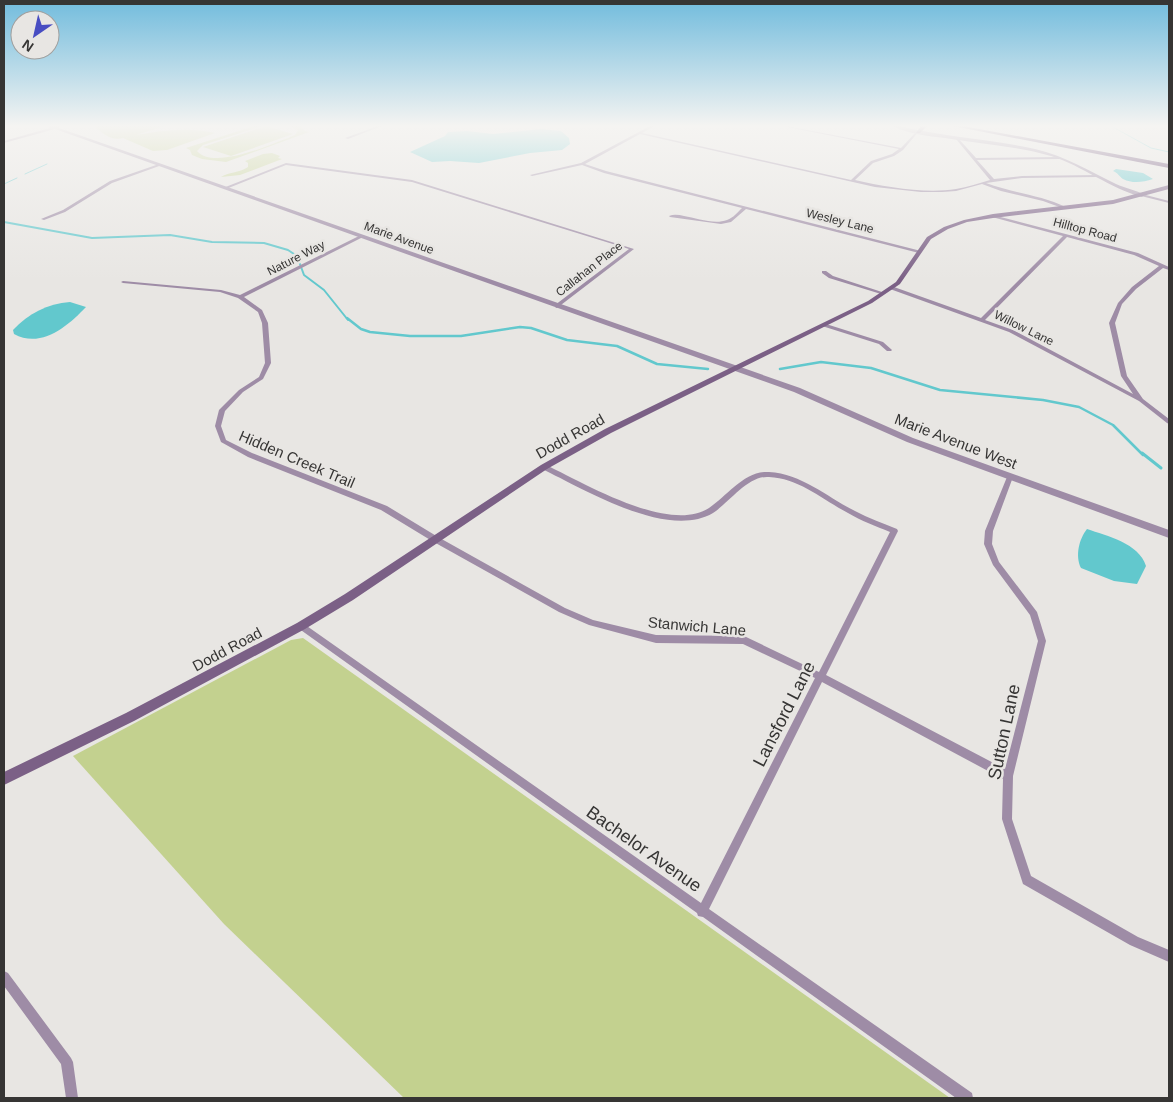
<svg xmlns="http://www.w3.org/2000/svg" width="1173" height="1102" font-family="Arial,sans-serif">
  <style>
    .green { fill: #c3d18f }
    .water { fill: #62c8cd }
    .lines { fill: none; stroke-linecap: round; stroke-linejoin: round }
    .stream-far3 { stroke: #62c8cd; stroke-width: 1 }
    .stream-far2 { stroke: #62c8cd; stroke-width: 2 }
    .stream-far1 { stroke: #62c8cd; stroke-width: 2.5 }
    .stream { stroke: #62c8cd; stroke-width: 3 }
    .minor { fill: #9e8ca6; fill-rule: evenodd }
    .tertiary { fill: #9e8ca6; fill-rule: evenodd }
    .secondary { fill: #7b6086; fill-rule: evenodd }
    .trunk { fill: #573464; fill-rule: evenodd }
    .labels { text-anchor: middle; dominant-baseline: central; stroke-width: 5; stroke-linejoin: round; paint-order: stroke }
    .far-street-label { font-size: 12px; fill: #363534; stroke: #e8e6e3 }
    .street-label { font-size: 15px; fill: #363534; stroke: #e8e6e3 }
    .near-street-label { font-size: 18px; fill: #363534; stroke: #e8e6e3 }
  </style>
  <rect width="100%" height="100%" fill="#e8e6e3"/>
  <!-- green -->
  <g class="green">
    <path d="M95,126H165L136,135C163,130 189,127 215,133L167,150L153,151L123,138C112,141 102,134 95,126Z"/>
    <path d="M254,126H262L203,145L197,151C214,171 275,143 295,135L298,130L290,126H300L305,131L309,132L226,162L202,159L192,155L190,150L186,148Z"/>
    <polygon points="266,126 293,134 231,156 203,147"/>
    <path d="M272,153L280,156L278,158L282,159L240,175L221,177C228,172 239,173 248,167V163L245,161L263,154Z"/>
    <polygon points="303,638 950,1098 404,1098 224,924 73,756 291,640"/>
  </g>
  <!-- water -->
  <g class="water">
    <polygon points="541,129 561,131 569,138 570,144 562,150 530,153 479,163 450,161 432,162 410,152 445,136 448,132 467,131 493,134"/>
    <path d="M1116,169L1143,173L1153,179C1143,182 1133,184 1123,179C1119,176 1118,173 1113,171Z"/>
    <path d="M70,302L86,307C68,326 41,349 14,334L13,330C29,313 47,304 70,302Z"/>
    <path d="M1087,529C1107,536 1139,543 1146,566L1137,584L1114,581L1081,568C1075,556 1079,539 1087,529Z"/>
  </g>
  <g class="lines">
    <!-- stream-far3 -->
    <g class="stream-far3">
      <polyline points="1111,126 1151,148 1169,152"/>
      <polyline points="25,174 47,164"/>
      <polyline points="4,184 17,178"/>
    </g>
    <!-- stream-far2 -->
    <polyline class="stream-far2" points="4,222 92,238 170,235 212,242 264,243 288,250 297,256 304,275 324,290 348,320"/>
    <!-- stream-far1 -->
    <g class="stream-far1">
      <polyline points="347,318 361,329 370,332 410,336 461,336 520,327 531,328 567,340 617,346 657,364 708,369"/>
      <polyline points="780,369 821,362 871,368 940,390 1043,400 1079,407 1113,425 1143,455"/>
    </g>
    <!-- stream -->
    <polyline class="stream" points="1142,453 1161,468"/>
    <!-- minor -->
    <g class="minor">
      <polygon points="378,126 382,126 348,139 345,138"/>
      <path d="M650,126H654L642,133L851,180L871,161L892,154L899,149L787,127L786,126L901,148L917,131H919L903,150L894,156L873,163L855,180C885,187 926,194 956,189C968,187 979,183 990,180L956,139L957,137L976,158L1059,157L1061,158L1059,159L977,160L994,179L1022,176L1096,175L1098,176L1096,177L1022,178L986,183C1013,193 1041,195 1066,207L1067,208L1065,209L1043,201L1001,191L982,184L956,191L942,192H921L875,187L640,134L585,164L606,171L921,251V252L919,253L746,209L731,222L721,224L670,217L669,216C674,214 679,215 684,216C697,218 714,225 727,220C733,218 738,212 742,208L604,173L582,165L532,176L530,175L581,163Z"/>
      <polygon points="286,163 412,180 634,249 557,308 555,307 555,305 629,249 412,182 286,165 226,189 223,188"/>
      <polygon points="159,164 162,165 112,183 65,212 44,220 41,219 63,210 110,181"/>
      <polygon points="1142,194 1169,201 1169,203 1141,196 1140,195"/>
      <path d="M993,215L1138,253L1169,267V270L1163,268L1136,289L1122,304L1115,323L1127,376L1143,399L1169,419V424L1167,423L1139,401L1009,332L890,289V287H894L981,318L1063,236L992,217L991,216ZM1067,237L1134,255L1159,266L1132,287L1118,303L1109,323L1121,376L1133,394L1013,330L985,320Z"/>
      <path d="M361,235H363V237L244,297L262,310L268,323L271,363L263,379L243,392L225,411L221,426L226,440L252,453L387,506L438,537L565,608L593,620L656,635L744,636L819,672L890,532C876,526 861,521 848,513C823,500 799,478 769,477C748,475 729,503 713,513C667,540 584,489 542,469L541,467L542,465H546C584,483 669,534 709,508C727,496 745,470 769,472C802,474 827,497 855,511C868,518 883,523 897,529L898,531L826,675L1005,769L1038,641L1030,615L993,565L984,544L985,531L1007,477L1010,475H1012L1013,477L993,531L992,544L999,562L1037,612L1046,641L1013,776L1012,819L1031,876L1138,937L1169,950V962L1130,945L1023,884L1002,819L1003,779L822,682L709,909L972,1093L973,1098H956L703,917L698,916L697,913L298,628L297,626L298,624L301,623L304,624L701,903L815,678L743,644L656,643L589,625L559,612L432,541L381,510L248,457L221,442L215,426L219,410L239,390L259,377L265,363L262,323L258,312L238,298L220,292L123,283L121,282L123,281L221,290L240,295Z"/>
      <polygon points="822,271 826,271 833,276 885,293 881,294 829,278 822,273"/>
      <polygon points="822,324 826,324 883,342 892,350 891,351 887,351 879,344 822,326"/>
      <polygon points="4,971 8,973 71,1058 73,1062 78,1098 66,1098 61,1064 4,986"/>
    </g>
    <!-- tertiary -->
    <g class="tertiary">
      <polygon points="48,126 59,126 59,128 800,388 913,438 1169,530 1169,538 907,442 794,392 55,129 4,143 4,141 50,128"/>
      <path d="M893,126H899C944,137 990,139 1035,149C1065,156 1089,171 1116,184C1125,188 1136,190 1145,195L1142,197C1109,188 1083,166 1051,156C1016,146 980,144 945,138C928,136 908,134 893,126Z"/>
    </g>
    <!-- secondary -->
    <polygon class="secondary" points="1169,185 1169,189 1113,204 993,218 967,222 948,229 931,239 900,284 872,303 611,433 547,469 353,600 305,629 134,721 4,785 4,772 126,713 297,623 345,594 541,465 605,429 868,301 896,282 927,237 944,227 964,220 993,214 1113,200"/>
    <!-- trunk -->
    <g class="trunk">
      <polygon points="921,126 927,126 920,133 916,133"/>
      <polygon points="953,126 963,126 1169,164 1169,168"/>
    </g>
  </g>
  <!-- sky -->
  <linearGradient id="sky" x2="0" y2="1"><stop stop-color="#72bcdd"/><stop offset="0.45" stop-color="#f5f4f2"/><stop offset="1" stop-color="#f5f4f2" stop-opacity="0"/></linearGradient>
  <rect width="1173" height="280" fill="url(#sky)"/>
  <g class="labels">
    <!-- far-street labels -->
    <g class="far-street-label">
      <text transform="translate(840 221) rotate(14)">Wesley Lane</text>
      <text transform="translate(1085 230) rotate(15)">Hilltop Road</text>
      <text transform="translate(399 238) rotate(20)">Marie Avenue</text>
      <text transform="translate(296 258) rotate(-27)">Nature Way</text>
      <text transform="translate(589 269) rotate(-38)">Callahan Place</text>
      <text transform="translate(1024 328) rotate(26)">Willow Lane</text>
    </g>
    <!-- street labels -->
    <g class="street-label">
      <text transform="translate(570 436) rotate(-29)">Dodd Road</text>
      <text transform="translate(956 441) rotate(21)">Marie Avenue West</text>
      <text transform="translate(297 459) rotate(23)">Hidden Creek Trail</text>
      <text transform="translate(697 626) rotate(5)">Stanwich Lane</text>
      <text transform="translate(227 649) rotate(-28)">Dodd Road</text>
    </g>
    <!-- near-street labels -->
    <g class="near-street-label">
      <text transform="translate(784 714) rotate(-63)">Lansford Lane</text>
      <text transform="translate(1004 732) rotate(-78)">Sutton Lane</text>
      <text transform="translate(644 849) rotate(35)">Bachelor Avenue</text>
    </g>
  </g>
  <!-- border -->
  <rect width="1173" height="1102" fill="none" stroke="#363534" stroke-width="10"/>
  <!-- north arrow -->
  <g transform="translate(35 35) rotate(214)"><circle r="24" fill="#e8e6e3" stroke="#a19f9d"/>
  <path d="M0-4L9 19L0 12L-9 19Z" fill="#484dc2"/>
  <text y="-8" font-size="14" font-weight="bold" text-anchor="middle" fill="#363534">N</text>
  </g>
</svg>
